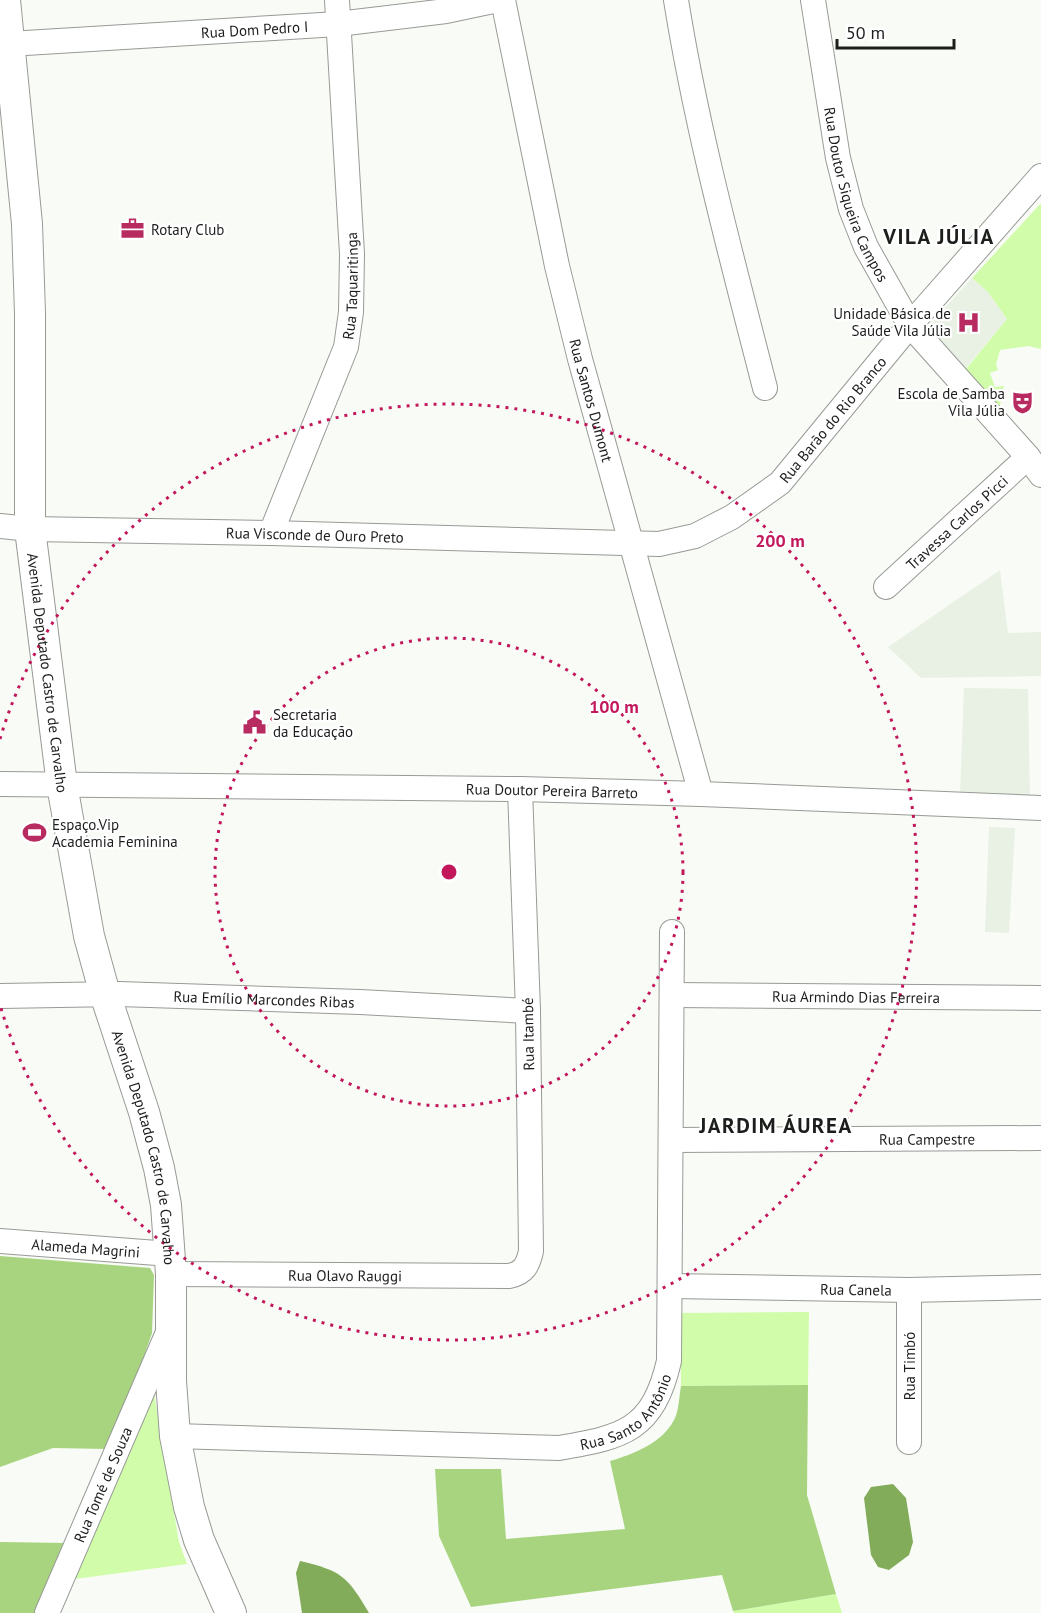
<svg xmlns="http://www.w3.org/2000/svg" width="1041" height="1613" font-family="'PT Sans',sans-serif">
  <style>
    .built { fill: #e9f0e4 }
    .green { fill: #d1fdaa }
    .forest { fill: #a8d47f }
    .water { fill: #82ac59 }
    .lines { fill: none; stroke-linecap: round; stroke-linejoin: round }
    .minor-casing { stroke: #979a95; stroke-width: 26 }
    .major-casing { stroke: #979a95; stroke-width: 32 }
    .minor { stroke: #fff; stroke-width: 24 }
    .major { stroke: #fff; stroke-width: 30 }
    .ring { fill: none; stroke: #c2185b; stroke-width: 3; stroke-dasharray: 3 6 }
    .labels { text-anchor: middle; dominant-baseline: central; stroke-width: 4.5; stroke-linejoin: round; paint-order: stroke }
    .street-label { font-size: 15px; fill: #1c1e1c; stroke: #fff }
    .poi-label { font-size: 15px; fill: #1c1e1c; stroke: #fff; text-anchor: start }
    .district-label { font-size: 21px; font-weight: bold; letter-spacing: 1.5px; fill: #1c1e1c; stroke: #fff }
    .centre { fill: #c2185b; stroke: #fff; stroke-width: 3 }
    .ring-label { font-size: 18px; text-anchor: middle; font-weight: bold; fill: #c2185b; stroke: #fff; stroke-width: 4.5; stroke-linejoin: round; paint-order: stroke }
  </style>
  <rect width="100%" height="100%" fill="#f9fcf6"/>
  <!-- built -->
  <g class="built">
    <polygon points="972,278 988,292 1007,319 964,370 936,337 933,325 934,320"/>
    <polygon points="1000,570 1008,633 1041,632 1041,676 921,678 888,647"/>
    <polygon points="964,688 1028,689 1030,797 960,795"/>
    <polygon points="989,827 1015,828 1009,933 985,932"/>
  </g>
  <!-- green -->
  <g class="green">
    <polygon points="1041,203 1041,349 1028,346 1000,350 996,365 998,370 990,373 995,387 1004,386 999,410 965,370 1007,319 988,292 972,278"/>
    <polygon points="809,1312 808,1385 681,1386 680,1313"/>
    <polygon points="153,1388 179,1542 187,1564 75,1579"/>
    <polygon points="836,1594 842,1613 734,1613 733,1611"/>
  </g>
  <!-- forest -->
  <g class="forest">
    <polygon points="0,1256 150,1268 154,1275 152,1333 141,1365 106,1449 53,1448 0,1467"/>
    <path d="M808,1385L807,1495L836,1594L733,1611L722,1575L471,1607L439,1536L435,1469H501L506,1539L625,1529L610,1461C634,1454 662,1443 674,1420C679,1411 679,1397 681,1386Z"/>
    <polygon points="0,1542 67,1543 36,1613 0,1613"/>
  </g>
  <!-- water -->
  <g class="water">
    <polygon points="893,1484 906,1498 913,1542 909,1555 889,1570 878,1567 871,1555 864,1498 871,1487"/>
    <path d="M300,1561C342,1571 347,1576 369,1613H302L296,1573Z"/>
  </g>
  <g class="lines">
    <defs>
      <g id="minor">
        <path id="s1" d="M503,0L557,266L580,359L701,794"/>
        <path d="M676,0C697,131 732,259 765,388"/>
        <path id="s2" d="M813,0L838,158L851,209L866,247L910,325L1028,457L1041,475"/>
        <path id="s3" d="M9,44L338,24L446,11L498,0"/>
        <path id="s4" d="M0,526L30,529L271,533L659,544L695,536L732,517L780,483L910,325L1041,176"/>
        <path id="s5" d="M271,533L346,347L351,312L352,254L337,0"/>
        <path id="s6" d="M886,587L1028,457"/>
        <path id="s7" d="M0,784L520,789L701,794L1041,808"/>
        <path id="s8" d="M672,995L1041,998"/>
        <path id="s9" d="M0,996L119,994L360,1002L528,1011"/>
        <path id="s10" d="M671,1140L1041,1138"/>
        <path id="s11" d="M0,1241L170,1254"/>
        <path id="s12" d="M171,1274L509,1276C524,1273 528,1265 531,1251L528,1011L520,789"/>
        <path id="s13" d="M670,1286L909,1290L1041,1287"/>
        <path id="s14" d="M175,1436L559,1448C624,1437 653,1430 669,1361L672,932"/>
        <polyline points="909,1442 909,1290"/>
        <path id="s15" d="M47,1613L169,1330"/>
      </g>
      <g id="major">
        <path id="s16" d="M5,0L27,224L30,313V529L62,785L89,936L105,994L144,1112L159,1168L166,1205L171,1274V1381L175,1436L189,1507L199,1540L231,1613"/>
      </g>
    </defs>
    <!-- minor casing -->
    <use href="#minor" class="minor-casing"/>
    <!-- major casing -->
    <use href="#major" class="major-casing"/>
    <!-- minor -->
    <use href="#minor" class="minor"/>
    <!-- major -->
    <use href="#major" class="major"/>
  </g>
  <!-- distance rings -->
  <g class="ring">
    <circle cx="449" cy="872" r="234"/>
    <path d="M0 739A468 468 0 1 1 0 1005"/>
  </g>
  <!-- icons -->
  <defs>
    <symbol id="office-bare" viewBox="-9 -9 18 18"><path d="M-6-3h4V-5.5h4V-3h4V5H-6ZM-1-4.5V-3h2v-1.5ZM-6 0V1H6V0Z" fill="#b72b60" stroke="#fff" stroke-width="2.5" paint-order="stroke"/></symbol>
    <symbol id="hospital-bare" viewBox="-9 -9 18 18"><path d="M-5-5h3v3.5h4V-5h3V5h-3V1.5h-4V5h-3Z" fill="#b72b60" stroke="#fff" stroke-width="2.5" paint-order="stroke"/></symbol>
    <symbol id="theatre-bare" viewBox="-9 -9 18 18"><path d="M-5-5.5Q0-4 5-5.5V0Q5 5 0 6Q-5 5-5 0ZM-3.3-2.5H-1v1.5H-3.3ZM1-2.5H3.3v1.5H1ZM-2.8 1Q0 5.5 2.8 1Z" fill="#b72b60" stroke="#fff" stroke-width="2.5" paint-order="stroke"/></symbol>
    <symbol id="civic-bare" viewBox="-9 -9 18 18"><path d="M-.6-6.5H3V-4.5H.6V-3L4-1V1h2V6H-6V1h2V-1L-.6-3ZM-1.2 2.5V6h2.4V2.5Z" fill="#b72b60" stroke="#fff" stroke-width="2.5" paint-order="stroke"/></symbol>
    <symbol id="stadium-bare" viewBox="-9 -9 18 18"><path d="M0-5a6.5 5 0 1 0 0 10a6.5 5 0 1 0 0-10ZM-3.5-1.8h7v3.6h-7Z" fill="#b72b60" stroke="#fff" stroke-width="2.5" paint-order="stroke"/></symbol>
  </defs>
  <g fill-rule="evenodd">
    <use href="#office-bare" x="116" y="212" width="33" height="33"/>
    <use href="#hospital-bare" x="952" y="306" width="33" height="33"/>
    <use href="#theatre-bare" x="1006" y="386" width="33" height="33"/>
    <use href="#civic-bare" x="238" y="706" width="33" height="33"/>
    <use href="#stadium-bare" x="18" y="816" width="33" height="33"/>
  </g>
  <g class="labels">
    <!-- street labels -->
    <g class="street-label">
      <text stroke="none"><textPath href="#s3" startOffset="246">Rua Dom Pedro I</textPath></text>
      <text stroke="none"><textPath href="#s2" startOffset="200">Rua Doutor Siqueira Campos</textPath></text>
      <text stroke="none"><textPath href="#s5" startOffset="262">Rua Taquaritinga</textPath></text>
      <text stroke="none"><textPath href="#s1" startOffset="410">Rua Santos Dumont</textPath></text>
      <text stroke="none"><textPath href="#s4" startOffset="879">Rua Barão do Rio Branco</textPath></text>
      <text stroke="none"><textPath href="#s6" startOffset="96">Travessa Carlos Picci</textPath></text>
      <text stroke="none"><textPath href="#s4" startOffset="315">Rua Visconde de Ouro Preto</textPath></text>
      <text stroke="none"><textPath href="#s16" startOffset="675">Avenida Deputado Castro de Carvalho</textPath></text>
      <text stroke="none"><textPath href="#s7" startOffset="552">Rua Doutor Pereira Barreto</textPath></text>
      <text stroke="none"><textPath href="#s8" startOffset="184">Rua Armindo Dias Ferreira</textPath></text>
      <text stroke="none"><textPath href="#s9" startOffset="264">Rua Emílio Marcondes Ribas</textPath></text>
      <text transform="translate(528 1034) rotate(-91)">Rua Itambé</text>
      <text stroke="none"><textPath href="#s10" startOffset="256">Rua Campestre</textPath></text>
      <text stroke="none"><textPath href="#s16" startOffset="1161">Avenida Deputado Castro de Carvalho</textPath></text>
      <text stroke="none"><textPath href="#s11" startOffset="86">Alameda Magrini</textPath></text>
      <text stroke="none"><textPath href="#s12" startOffset="174">Rua Olavo Rauggi</textPath></text>
      <text stroke="none"><textPath href="#s13" startOffset="186">Rua Canela</textPath></text>
      <text transform="translate(909 1366) rotate(-90)">Rua Timbó</text>
      <text stroke="none"><textPath href="#s14" startOffset="465">Rua Santo Antônio</textPath></text>
      <text stroke="none"><textPath href="#s15" startOffset="140">Rua Tomé de Souza</textPath></text>
    </g>
    <!-- poi labels -->
    <g class="poi-label">
      <text x="151" y="229">Rotary Club</text>
      <text x="951" y="313" text-anchor="end">Unidade Básica de<tspan x="951" dy="17">Saúde Vila Júlia</tspan></text>
      <text x="1005" y="393" text-anchor="end">Escola de Samba<tspan x="1005" dy="17">Vila Júlia</tspan></text>
      <text x="273" y="714">Secretaria<tspan x="273" dy="17">da Educação</tspan></text>
      <text x="52" y="824">Espaço.Vip<tspan x="52" dy="17">Academia Feminina</tspan></text>
    </g>
    <!-- district labels -->
    <g class="district-label">
      <text x="939" y="236">VILA JÚLIA</text>
      <text x="776" y="1125">JARDIM ÁUREA</text>
    </g>
  </g>
  <circle cx="449" cy="872" r="9" class="centre"/>
  <g class="ring-label">
    <text x="780" y="547">200 m</text>
    <text x="614" y="713">100 m</text>
  </g>
  <!-- scale -->
  <path d="M837 39v9h117v-9" fill="none" stroke="#1c1e1c" stroke-width="3"/>
  <text x="846" y="39" font-size="18" fill="#1c1e1c" stroke="#ffffff" stroke-width="4.5" paint-order="stroke">50 m</text>
</svg>
